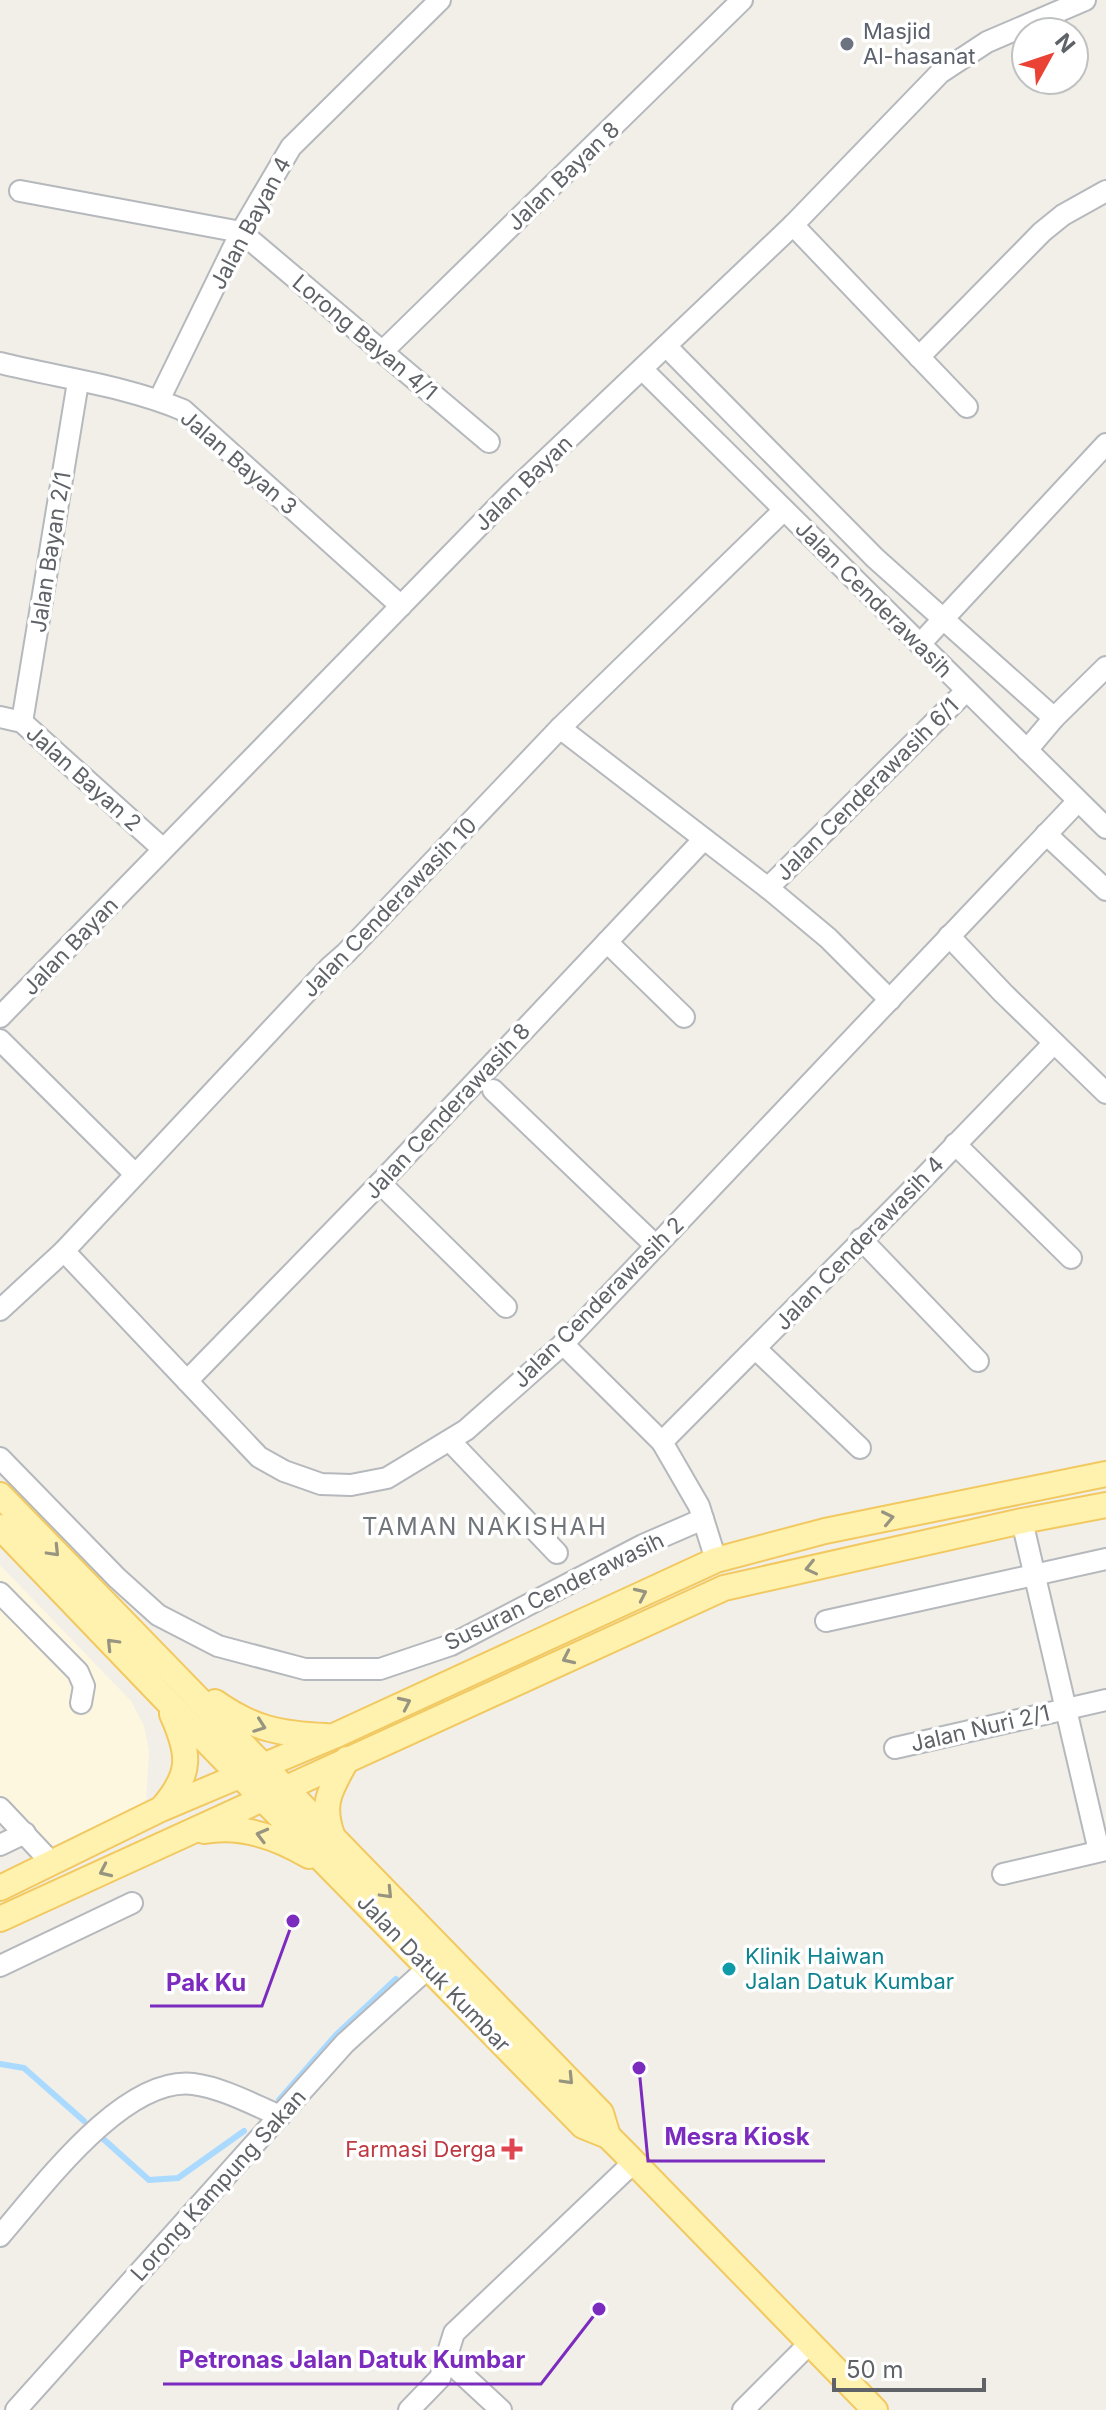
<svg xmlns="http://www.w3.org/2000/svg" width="1106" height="2410" font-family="Inter,sans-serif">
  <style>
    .commercial { fill: #fef7e0 }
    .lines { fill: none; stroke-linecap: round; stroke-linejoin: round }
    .stream { stroke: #aadaff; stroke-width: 6 }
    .minor-casing { stroke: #b5b8bc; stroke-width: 24 }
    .major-casing { stroke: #f2c960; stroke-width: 28 }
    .minor { stroke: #fff; stroke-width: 20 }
    .major { stroke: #fff2af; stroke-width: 24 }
    .oneway { stroke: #979581 }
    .worship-dot { fill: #6b7280; stroke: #fff; stroke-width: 3 }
    .culture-dot { fill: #0f9aa8; stroke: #fff; stroke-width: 3 }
    .health-dot { fill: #e0444e; stroke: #fff; stroke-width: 3 }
    .labels { text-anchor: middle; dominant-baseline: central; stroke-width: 7; stroke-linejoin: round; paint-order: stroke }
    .worship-label { font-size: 22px; fill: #5b616d; stroke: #fff; text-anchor: start }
    .street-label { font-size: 22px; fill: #5f6368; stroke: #fff }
    .culture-label { font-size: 22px; fill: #0d838f; stroke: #fff; text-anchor: start }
    .health-label { font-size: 22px; fill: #be3a42; stroke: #fff; text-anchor: end }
    .neighbourhood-label { font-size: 24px; letter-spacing: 2px; fill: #70757a; stroke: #fff }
    .leader { fill: none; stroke: #7b2cbf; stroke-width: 3 }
    .callout-dot { fill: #7b2cbf; stroke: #fff; stroke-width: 3 }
    .callout-label { font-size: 24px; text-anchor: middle; font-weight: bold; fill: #7b2cbf; stroke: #fff; stroke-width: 7; stroke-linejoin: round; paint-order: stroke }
  </style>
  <rect width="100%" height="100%" fill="#f1efe8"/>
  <!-- commercial -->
  <polygon class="commercial" points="0,1565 131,1701 144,1726 149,1751 146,1802 46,1849 0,1804"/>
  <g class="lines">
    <!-- stream -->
    <g class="stream">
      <polyline points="0,2064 24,2068 84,2121"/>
      <polyline points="279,2100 336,2035 396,1979"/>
      <polyline points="100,2136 149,2180 178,2178 244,2131"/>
    </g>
    <defs>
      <g id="minor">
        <polyline points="20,191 241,232 489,442"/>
        <polyline points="793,225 967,407"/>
        <polyline points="666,346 875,558 1054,718"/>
        <polyline points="383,351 742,0"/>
        <polyline points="919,357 1042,232 1063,215 1106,191"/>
        <path d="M0,363C61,378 126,386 183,410L401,606"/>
        <polyline points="642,369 1106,828"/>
        <polyline points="159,400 241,232 291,147 440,0"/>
        <polyline points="920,644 1106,444"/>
        <polyline points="0,717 22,722 163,849"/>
        <polyline points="22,722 78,382"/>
        <polyline points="560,728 768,888 828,938 890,1000"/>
        <polyline points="1027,750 1054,718 1106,667"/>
        <polyline points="1046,834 1106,890"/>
        <polyline points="768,888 966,691"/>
        <polyline points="949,936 1003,993 1106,1093"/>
        <polyline points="607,942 684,1017"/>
        <polyline points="0,1017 511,493 793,225 940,73 987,42 1085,0"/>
        <polyline points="0,1040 135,1174"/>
        <polyline points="493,1090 656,1246"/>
        <polyline points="955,1144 1071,1258"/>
        <polyline points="380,1183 506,1307"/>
        <polyline points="861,1239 978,1361"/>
        <polyline points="64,1251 259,1457 284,1471 321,1484 351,1485 387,1478 466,1430 563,1344 1078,801"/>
        <polyline points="0,1310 64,1251 330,967 346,953 560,728 784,510"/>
        <polyline points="563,1344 662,1442 699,1506 716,1560"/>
        <polyline points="756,1349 860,1448"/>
        <polyline points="187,1381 380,1183 704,839"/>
        <polyline points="450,1441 557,1553"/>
        <polyline points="662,1442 908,1194 1054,1043"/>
        <polyline points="0,1458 117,1578 158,1615 218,1646 305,1669 380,1669 451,1645 643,1545 703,1519"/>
        <polyline points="1022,1521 1099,1851"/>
        <polyline points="0,1593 78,1672 84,1686 81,1703"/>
        <polyline points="826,1621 1106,1559"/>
        <polyline points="895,1748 1106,1700"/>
        <polyline points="0,1808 52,1863"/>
        <polyline points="0,1845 25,1833"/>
        <polyline points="1003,1874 1106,1850"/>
        <polyline points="0,1966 132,1903"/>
        <path d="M0,2236C41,2189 123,2076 193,2084C223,2088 252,2104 280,2116"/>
        <polyline points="447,2360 501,2410"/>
        <polyline points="16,2410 345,2043 428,1968"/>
        <polyline points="409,2410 440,2378 454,2333 634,2162"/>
        <polyline points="743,2410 810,2343"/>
      </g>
      <g id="major">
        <polyline points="0,1495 601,2113 608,2136"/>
        <polyline points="0,1527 166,1700 583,2126 608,2136 624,2152 875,2410"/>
        <path d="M215,1702C253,1729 280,1734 326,1736"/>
        <path d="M163,1807C192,1773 190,1754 172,1714"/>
        <path d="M204,1831C242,1824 277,1837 309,1856"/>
        <path d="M332,1835C320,1801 332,1788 347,1759"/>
        <polyline points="0,1888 161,1809 334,1736 716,1560 825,1531 1106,1474"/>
        <polyline points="0,1919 724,1588 1022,1521 1106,1505"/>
      </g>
    </defs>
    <!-- minor casing -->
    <use href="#minor" class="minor-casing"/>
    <!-- major casing -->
    <use href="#major" class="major-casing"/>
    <!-- minor -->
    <use href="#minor" class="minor"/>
    <!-- major -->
    <use href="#major" class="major"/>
  </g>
  <!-- one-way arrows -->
  <defs><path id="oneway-chevron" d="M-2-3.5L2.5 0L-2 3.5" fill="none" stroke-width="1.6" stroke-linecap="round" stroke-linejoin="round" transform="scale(2)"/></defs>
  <g class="oneway">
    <use href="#oneway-chevron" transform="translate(888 1518) rotate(-12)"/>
    <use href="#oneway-chevron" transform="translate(54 1551) rotate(46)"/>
    <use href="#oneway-chevron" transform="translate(811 1568) rotate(167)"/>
    <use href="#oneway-chevron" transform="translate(641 1594) rotate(-25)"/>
    <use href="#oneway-chevron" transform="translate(112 1644) rotate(-134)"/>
    <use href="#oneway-chevron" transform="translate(568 1658) rotate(155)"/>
    <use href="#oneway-chevron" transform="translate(405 1703) rotate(-25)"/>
    <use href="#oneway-chevron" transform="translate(260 1726) rotate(20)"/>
    <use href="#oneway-chevron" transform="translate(262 1835) rotate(-165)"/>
    <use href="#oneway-chevron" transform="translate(105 1871) rotate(155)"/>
    <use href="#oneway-chevron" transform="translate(387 1893) rotate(46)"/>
    <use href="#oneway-chevron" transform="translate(568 2079) rotate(46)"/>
  </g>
  <!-- markers -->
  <circle class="worship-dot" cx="847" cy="44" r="8"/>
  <circle class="culture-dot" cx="729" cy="1969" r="8"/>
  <path class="health-dot" d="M508 2137h8v8h8v8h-8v8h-8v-8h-8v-8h8z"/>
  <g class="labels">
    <!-- worship labels -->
    <g class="worship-label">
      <text x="863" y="31">Masjid<tspan x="863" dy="25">Al-hasanat</tspan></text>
    </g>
    <!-- street labels -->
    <g class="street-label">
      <text transform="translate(563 176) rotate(-44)">Jalan Bayan 8</text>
      <text transform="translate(250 223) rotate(-62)">Jalan Bayan 4</text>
      <text transform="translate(365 337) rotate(40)">Lorong Bayan 4/1</text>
      <text transform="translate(239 462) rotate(41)">Jalan Bayan 3</text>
      <text transform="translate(523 483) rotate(-44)">Jalan Bayan</text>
      <text transform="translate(50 552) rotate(-81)">Jalan Bayan 2/1</text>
      <text transform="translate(874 599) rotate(45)">Jalan Cenderawasih</text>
      <text transform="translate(84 778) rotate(42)">Jalan Bayan 2</text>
      <text transform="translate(867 789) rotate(-45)">Jalan Cenderawasih 6/1</text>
      <text transform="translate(389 907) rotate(-46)">Jalan Cenderawasih 10</text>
      <text transform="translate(70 946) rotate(-46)">Jalan Bayan</text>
      <text transform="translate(447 1111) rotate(-47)">Jalan Cenderawasih 8</text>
      <text transform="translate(859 1243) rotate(-46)">Jalan Cenderawasih 4</text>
      <text transform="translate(598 1302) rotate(-45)">Jalan Cenderawasih 2</text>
      <text transform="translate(554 1591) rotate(-26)">Susuran Cenderawasih</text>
      <text transform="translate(980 1728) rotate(-13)">Jalan Nuri 2/1</text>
      <text transform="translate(434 1973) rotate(46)">Jalan Datuk Kumbar</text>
      <text transform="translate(218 2185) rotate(-48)">Lorong Kampung Sakan</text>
    </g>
    <!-- culture labels -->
    <g class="culture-label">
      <text x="745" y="1956">Klinik Haiwan<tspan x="745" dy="25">Jalan Datuk Kumbar</tspan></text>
    </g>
    <!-- health labels -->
    <g class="health-label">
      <text x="496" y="2149">Farmasi Derga</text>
    </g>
    <!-- neighbourhood labels -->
    <g class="neighbourhood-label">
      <text x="485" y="1526">TAMAN NAKISHAH</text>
    </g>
  </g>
  <!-- callouts -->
  <path class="leader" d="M293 1921L262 2006H150M639 2068L648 2161H825M599 2309L541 2384H163"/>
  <g class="callout-dot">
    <circle cx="293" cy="1921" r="8"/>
    <circle cx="639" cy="2068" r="8"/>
    <circle cx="599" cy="2309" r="8"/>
  </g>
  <g class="callout-label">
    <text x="206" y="1991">Pak Ku</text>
    <text x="737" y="2145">Mesra Kiosk</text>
    <text x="352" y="2368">Petronas Jalan Datuk Kumbar</text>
  </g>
  <!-- north arrow -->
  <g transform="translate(1050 56) rotate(50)"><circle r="38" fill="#ffffff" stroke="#bfc1c3" stroke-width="2"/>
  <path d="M0-6L14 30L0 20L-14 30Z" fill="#ea4335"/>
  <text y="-12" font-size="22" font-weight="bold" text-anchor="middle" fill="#5f6368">N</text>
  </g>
  <!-- scale -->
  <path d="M834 2378v12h150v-12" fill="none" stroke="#5f6368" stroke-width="4"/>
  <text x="846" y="2378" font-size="24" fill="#5f6368" stroke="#ffffff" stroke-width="6" paint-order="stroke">50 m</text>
</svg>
